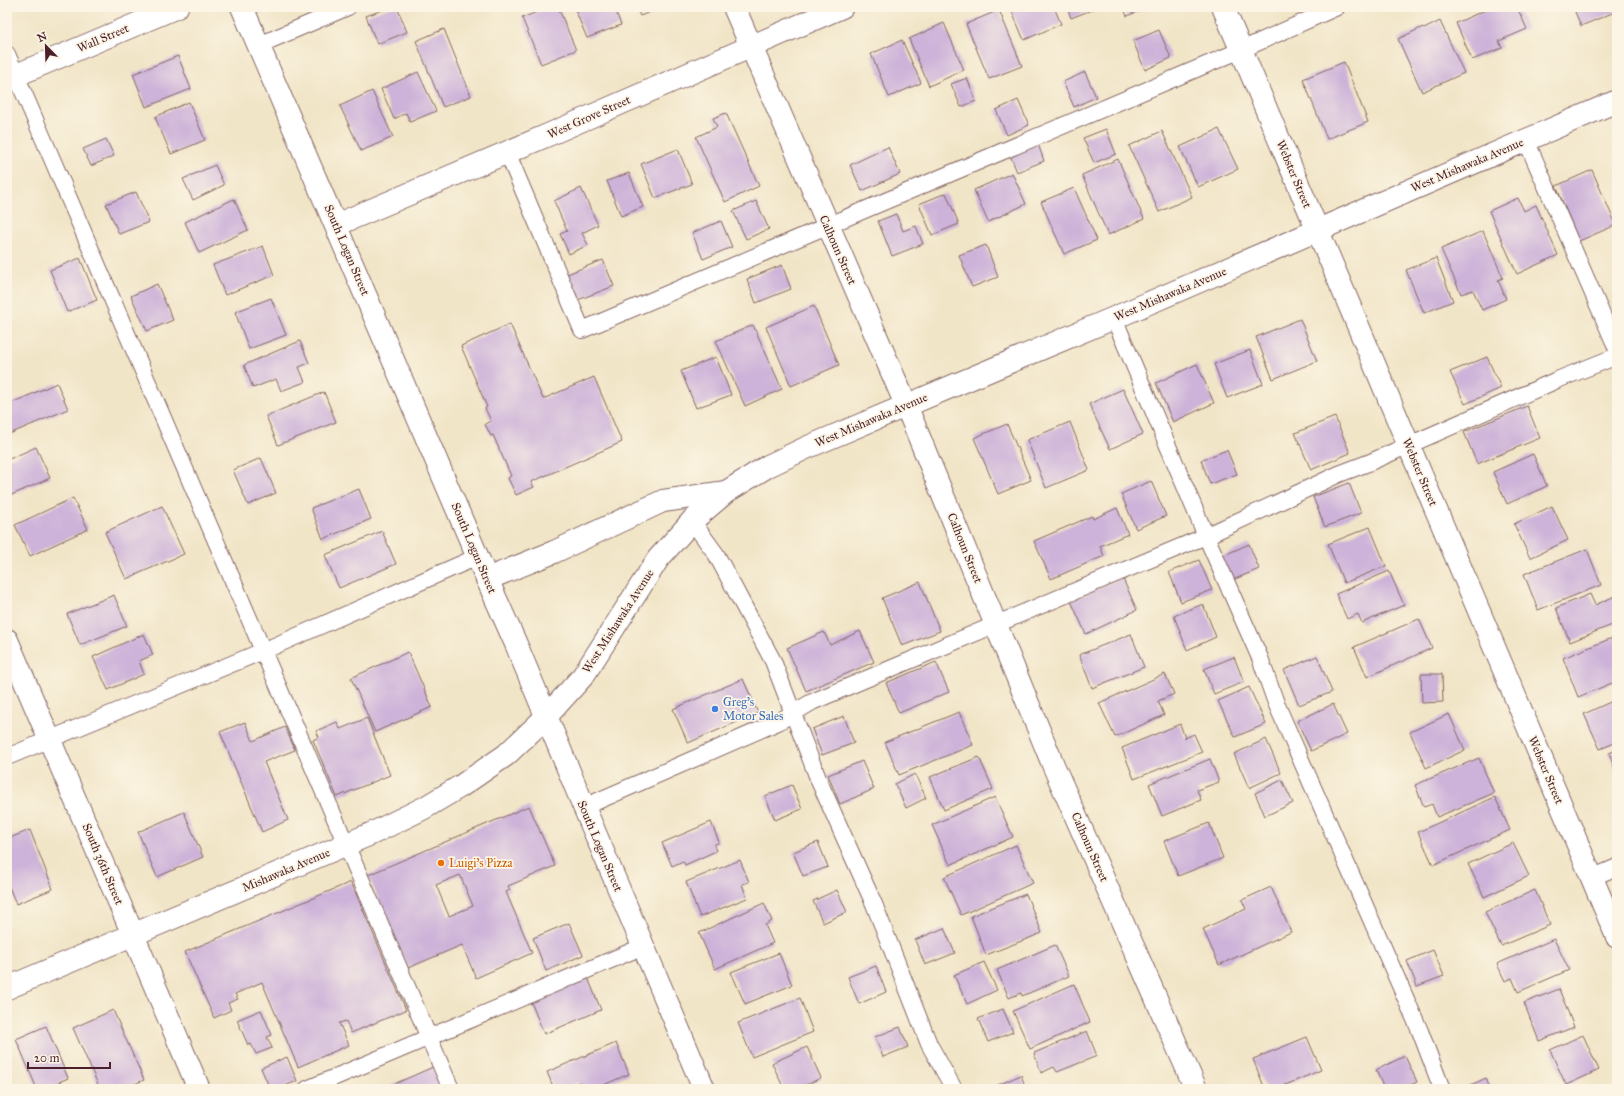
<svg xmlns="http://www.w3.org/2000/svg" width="1624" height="1096" font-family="'IM FELL Great Primer',serif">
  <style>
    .building { fill: #cdb3d9; fill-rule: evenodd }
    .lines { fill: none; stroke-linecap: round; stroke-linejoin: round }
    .lane-casing { stroke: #846462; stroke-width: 18 }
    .street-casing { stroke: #846462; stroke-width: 24 }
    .secondary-casing { stroke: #846462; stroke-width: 24 }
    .lane { stroke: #fff; stroke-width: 16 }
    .street { stroke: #fff; stroke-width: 22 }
    .secondary { stroke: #fff; stroke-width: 22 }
    .shop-dot { fill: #3f7fe0; stroke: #fcf5e5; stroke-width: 1.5 }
    .food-dot { fill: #e8710a; stroke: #fcf5e5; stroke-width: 1.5 }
    .labels { text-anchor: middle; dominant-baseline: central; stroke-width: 3.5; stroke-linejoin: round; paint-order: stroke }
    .street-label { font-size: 12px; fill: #4a1f2b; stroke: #fcf5e5 }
    .shop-label { font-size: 12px; fill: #366cbe; stroke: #fcf5e5; text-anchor: start }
    .food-label { font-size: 12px; fill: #c56008; stroke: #fcf5e5; text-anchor: start }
  </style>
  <rect width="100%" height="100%" fill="#fcf5e5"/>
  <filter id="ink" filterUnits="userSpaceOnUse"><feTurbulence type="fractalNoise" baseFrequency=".025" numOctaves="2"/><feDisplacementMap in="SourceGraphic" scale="8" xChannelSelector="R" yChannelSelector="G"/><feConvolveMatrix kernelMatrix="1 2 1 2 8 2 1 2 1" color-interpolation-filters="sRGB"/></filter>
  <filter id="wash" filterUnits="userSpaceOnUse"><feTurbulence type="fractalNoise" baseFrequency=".012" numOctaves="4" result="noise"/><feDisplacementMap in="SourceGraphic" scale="16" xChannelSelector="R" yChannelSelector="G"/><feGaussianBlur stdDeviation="0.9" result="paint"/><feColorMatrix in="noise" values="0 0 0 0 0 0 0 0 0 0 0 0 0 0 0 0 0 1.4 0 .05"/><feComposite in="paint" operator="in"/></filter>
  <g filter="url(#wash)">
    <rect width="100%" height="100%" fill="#f1e5c7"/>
    <g id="blocks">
      <!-- building -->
      <g class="building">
        <polygon points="391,7 397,7 407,32 377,44 366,16"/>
        <polygon points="549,7 558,7 576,50 541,64 522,18"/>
        <polygon points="574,7 614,7 621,25 587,38"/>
        <polygon points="636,7 663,7 640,16"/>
        <polygon points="1010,7 1054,7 1061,24 1024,40"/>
        <polygon points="1067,7 1099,7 1071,18"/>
        <polygon points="1123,7 1149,7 1127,16"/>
        <polygon points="1492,7 1517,7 1527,29 1499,41 1502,48 1472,60 1456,23"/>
        <polygon points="1573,7 1616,7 1617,11 1581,26"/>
        <polygon points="999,10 1022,66 989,79 966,24"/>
        <polygon points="1440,21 1464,73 1422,92 1398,39 1423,27 1424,29"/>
        <polygon points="944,23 964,70 929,86 909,39"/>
        <polygon points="444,29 471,96 443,107 416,41"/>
        <polygon points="1159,30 1171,58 1145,70 1133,41"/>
        <polygon points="902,40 921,83 889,97 871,54"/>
        <polygon points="178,56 191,89 146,107 133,74"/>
        <polygon points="1344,62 1368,122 1327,139 1303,79"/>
        <polygon points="418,72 436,111 410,122 406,113 394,119 381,89"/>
        <polygon points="1085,72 1096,97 1074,107 1063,82"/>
        <polygon points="967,78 976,101 961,107 951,84"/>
        <polygon points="372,91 393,137 361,151 340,106"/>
        <polygon points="1018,100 1029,125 1007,135 996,110"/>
        <polygon points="189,102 205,140 171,154 155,117"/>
        <polygon points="726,113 759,186 725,202 696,137 717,127 713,118"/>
        <polygon points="1106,129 1116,154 1094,163 1083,138"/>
        <polygon points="1219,129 1238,169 1198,187 1180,147"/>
        <polygon points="1162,131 1192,197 1159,212 1129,146"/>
        <polygon points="106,139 114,156 91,166 83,149"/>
        <polygon points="1038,144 1044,161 1017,172 1010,155"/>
        <polygon points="888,147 900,174 862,191 850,165"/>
        <polygon points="678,149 692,184 655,198 641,164"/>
        <polygon points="1118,159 1144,219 1108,235 1082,175"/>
        <polygon points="215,165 224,185 193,200 183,179"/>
        <polygon points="1592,170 1616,225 1579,241 1556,186"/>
        <polygon points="629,173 643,207 621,216 607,181"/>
        <polygon points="1012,173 1026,204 988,222 974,190"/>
        <polygon points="581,188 598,225 582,233 588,245 569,254 560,234 567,231 554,201"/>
        <polygon points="1074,188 1097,240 1064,254 1041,202"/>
        <polygon points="136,192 149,222 119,234 106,204"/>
        <polygon points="946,193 959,224 932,235 919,204"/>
        <polygon points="1518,198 1524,211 1536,205 1558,255 1517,274 1489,211"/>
        <polygon points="234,199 248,230 199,253 185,222"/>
        <polygon points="756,201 769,229 746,239 733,211"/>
        <polygon points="896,214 903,231 916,226 923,244 892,256 878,221"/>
        <polygon points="721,221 732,247 703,259 692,233"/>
        <polygon points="1483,231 1503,278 1498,280 1506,299 1482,310 1473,290 1461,294 1441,249"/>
        <polygon points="986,245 998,277 972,287 959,255"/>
        <polygon points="263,246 274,275 225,295 213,265"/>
        <polygon points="80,258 97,300 67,312 50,270"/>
        <polygon points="1436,258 1453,301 1424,313 1406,270"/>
        <polygon points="603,260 614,286 578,300 567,274"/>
        <polygon points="782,265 791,289 756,303 747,279"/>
        <polygon points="157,284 173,320 147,331 131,296"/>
        <polygon points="271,298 286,335 249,349 235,312"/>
        <polygon points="814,306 839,365 791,386 766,327"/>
        <polygon points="1300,319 1317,361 1273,379 1256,337"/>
        <polygon points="510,324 543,399 594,377 622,442 531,482 534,487 516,495 508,478 511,476 493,435 491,436 485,424 491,421 485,408 487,407 461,346"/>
        <polygon points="753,325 782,389 745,406 716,341"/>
        <polygon points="300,341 309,363 299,367 305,382 281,391 276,379 253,388 244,365"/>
        <polygon points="1250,350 1263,384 1227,398 1214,364"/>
        <polygon points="716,357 731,395 696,408 681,371"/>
        <polygon points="1487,357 1501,388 1465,404 1450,372"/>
        <polygon points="1197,364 1214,403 1173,422 1156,383"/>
        <polygon points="57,383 68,409 7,435 7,405"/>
        <polygon points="1123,389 1143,434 1110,449 1089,404"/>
        <polygon points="324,392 336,422 278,445 266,416"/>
        <polygon points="1527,406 1540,438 1477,464 1464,432"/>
        <polygon points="1335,417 1350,453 1311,470 1295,433"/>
        <polygon points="1070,422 1089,470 1046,488 1027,440"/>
        <polygon points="1007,424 1031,480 998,494 974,438"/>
        <polygon points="36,447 50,478 7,497 7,460"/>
        <polygon points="1227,450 1237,474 1210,484 1201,460"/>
        <polygon points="1533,454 1547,486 1507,504 1493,472"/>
        <polygon points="261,458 276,493 248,505 233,470"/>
        <polygon points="1151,481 1166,516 1136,529 1121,494"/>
        <polygon points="1349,483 1361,513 1325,527 1313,497"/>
        <polygon points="359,489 371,519 323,539 311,508"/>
        <polygon points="73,498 88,529 30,556 15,525"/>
        <polygon points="162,506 184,554 126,579 105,532"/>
        <polygon points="1552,506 1568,540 1530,558 1514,524"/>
        <polygon points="1117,508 1128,534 1100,546 1104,556 1051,579 1034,541 1092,516 1093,519"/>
        <polygon points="1370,527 1386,566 1344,583 1328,544"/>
        <polygon points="382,531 396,564 339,588 325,555"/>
        <polygon points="1249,544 1259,569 1230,581 1220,557"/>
        <polygon points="1587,549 1601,585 1538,610 1524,574"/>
        <polygon points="1199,560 1212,590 1181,602 1169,572"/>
        <polygon points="1389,571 1404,605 1362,623 1358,614 1347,619 1336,594"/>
        <polygon points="1122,577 1137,610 1086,634 1071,601"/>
        <polygon points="920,582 940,631 902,646 882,598"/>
        <polygon points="1590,594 1595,605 1615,596 1617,602 1617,623 1570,642 1556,608"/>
        <polygon points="114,595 127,626 80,645 67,614"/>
        <polygon points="1203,604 1216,637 1187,650 1174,616"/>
        <polygon points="1419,619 1432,648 1367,677 1354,647"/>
        <polygon points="860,631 874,662 806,691 787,648 824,632 830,645"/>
        <polygon points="144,634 153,655 139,661 144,674 108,690 93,657"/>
        <polygon points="1131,634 1144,667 1092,688 1079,655"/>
        <polygon points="1617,636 1617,681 1578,697 1563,658"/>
        <polygon points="408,652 432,707 375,732 351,678"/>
        <polygon points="1317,656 1332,692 1299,705 1284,670"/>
        <polygon points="1234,657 1244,682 1214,694 1204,669"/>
        <polygon points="936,662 949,692 899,713 886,683"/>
        <polygon points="1165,674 1174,694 1158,701 1164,715 1115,737 1099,703"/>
        <polygon points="1421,674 1442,674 1443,702 1422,703"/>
        <polygon points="743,679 758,713 688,743 673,709"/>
        <polygon points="1249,687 1266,724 1235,737 1218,701"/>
        <polygon points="1617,699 1617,742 1600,749 1584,714"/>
        <polygon points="1333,704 1347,734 1311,751 1297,721"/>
        <polygon points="959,712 973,745 899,775 885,742"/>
        <polygon points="1449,714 1465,750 1426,768 1410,732"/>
        <polygon points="844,716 854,743 822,755 812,729"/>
        <polygon points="367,718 390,775 337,797 313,740 319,737 316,731 337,722 340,729"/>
        <polygon points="245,722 253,741 285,727 295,750 264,762 288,820 262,832 220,732"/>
        <polygon points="1180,724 1185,738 1194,734 1202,752 1134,779 1122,748"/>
        <polygon points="1266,739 1281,773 1249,788 1234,754"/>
        <polygon points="1617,750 1617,774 1609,753"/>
        <polygon points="979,757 993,789 944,810 930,777"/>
        <polygon points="1479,758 1494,793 1437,817 1432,804 1424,807 1415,785"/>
        <polygon points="1210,759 1219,782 1197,790 1201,800 1162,816 1149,784"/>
        <polygon points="862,761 874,789 840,804 828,775"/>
        <polygon points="915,774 926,798 906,808 895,784"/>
        <polygon points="1282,780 1293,803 1265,816 1255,793"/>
        <polygon points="792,785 802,809 775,820 765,796"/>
        <polygon points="995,797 1013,837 950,865 932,825"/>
        <polygon points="1495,797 1510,830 1433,865 1418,832"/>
        <path d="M529,806L555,866L508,886L510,890L506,892L532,953L476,978L462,945L408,968L368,875ZM460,875L473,906L449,916L436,885Z"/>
        <polygon points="184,812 203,857 157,877 138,832"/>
        <polygon points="711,822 719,842 714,845 716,851 685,865 683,861 672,866 662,843"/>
        <polygon points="1209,823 1223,858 1178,876 1164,841"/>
        <polygon points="30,830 53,889 16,904 7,882 7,839"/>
        <polygon points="818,842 828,867 803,876 793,852"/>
        <polygon points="1513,843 1529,876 1484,897 1468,864"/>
        <polygon points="1016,845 1033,883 961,915 944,877"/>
        <polygon points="740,860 749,882 742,884 747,898 700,917 686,882"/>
        <polygon points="351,882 406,1010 351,1033 346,1021 339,1023 349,1045 298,1067 262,982 235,994 238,999 228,1003 231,1010 214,1018 185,952"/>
        <polygon points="1271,887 1291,932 1219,965 1203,929 1246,909 1242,900"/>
        <polygon points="837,890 847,912 823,923 813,901"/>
        <polygon points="1535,890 1550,925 1501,946 1485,912"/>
        <polygon points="1026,894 1042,933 986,955 971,916"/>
        <polygon points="764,903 772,921 765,925 773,943 715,969 699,933"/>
        <polygon points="569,923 583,955 546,971 533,938"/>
        <polygon points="944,928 955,953 925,965 915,940"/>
        <polygon points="1554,939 1569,970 1518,992 1512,978 1505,981 1497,964"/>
        <polygon points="1055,945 1069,976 1022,996 1021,993 1009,998 997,970"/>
        <polygon points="1433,950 1444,976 1417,986 1407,961"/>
        <polygon points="779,953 792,985 745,1004 731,972"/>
        <polygon points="984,962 997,990 967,1004 954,975"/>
        <polygon points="876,966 886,992 859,1004 848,977"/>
        <polygon points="588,978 601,1010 544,1034 531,1002"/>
        <polygon points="1074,984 1090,1022 1030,1049 1013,1011"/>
        <polygon points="1559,989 1574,1027 1539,1041 1524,1003"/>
        <polygon points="800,998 813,1032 752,1057 738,1023"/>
        <polygon points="1003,1009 1013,1032 988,1042 978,1019"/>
        <polygon points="113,1010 144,1080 123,1089 100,1089 73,1028"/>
        <polygon points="261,1010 272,1035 267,1037 272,1048 256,1054 251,1044 248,1045 237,1020"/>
        <polygon points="46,1026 68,1078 59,1082 62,1089 37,1089 16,1039"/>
        <polygon points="900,1027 908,1047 883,1057 875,1037"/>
        <polygon points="1087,1031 1097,1056 1057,1072 1054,1067 1041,1073 1034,1053"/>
        <polygon points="1583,1035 1599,1070 1566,1085 1550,1050"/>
        <polygon points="1307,1037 1321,1070 1276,1089 1265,1089 1253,1059"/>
        <polygon points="616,1043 629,1074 594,1089 582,1089 579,1082 563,1089 554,1089 547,1072"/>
        <polygon points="807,1047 821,1078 796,1089 784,1089 772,1063"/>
        <polygon points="1405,1056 1417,1082 1402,1089 1384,1089 1376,1070"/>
        <polygon points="287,1057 297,1081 278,1089 270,1089 261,1068"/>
        <polygon points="433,1067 442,1089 383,1089"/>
        <polygon points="1021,1075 1026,1089 991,1089 991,1088"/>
        <polygon points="1486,1078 1490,1089 1462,1089"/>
      </g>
    </g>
  </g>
  <g filter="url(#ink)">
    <use href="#blocks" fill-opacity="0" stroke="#846462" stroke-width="1"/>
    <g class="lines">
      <defs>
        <g id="lane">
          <polyline points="259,45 348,7"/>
          <polyline points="7,54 451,1089"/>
          <polyline points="1526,140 1617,349"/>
          <polyline points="507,152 582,330 1241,50 1337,7"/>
          <polyline points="1114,318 1206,536 1260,658 1276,703 1420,1031 1442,1089"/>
          <polyline points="692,521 716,554 773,661 819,781 874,904 929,1044 954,1089"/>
          <polyline points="7,757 263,651 477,557"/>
          <polyline points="584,807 778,722 812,702 859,682 1206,536 1339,474 1368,463 1557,380 1617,356"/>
          <polyline points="1591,878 1617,867"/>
          <polyline points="307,1089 644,946"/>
        </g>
        <g id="street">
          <polyline points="734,7 906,405 1054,767 1196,1089"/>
          <polyline points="1223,7 1617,937"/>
          <polyline points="7,79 177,7"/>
          <polyline points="336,225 548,135 842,7"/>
          <polyline points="487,579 554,552 663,501 726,492"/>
          <polyline points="7,640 199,1089"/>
        </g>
        <g id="secondary">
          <polyline points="242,7 487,579 516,644 584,807 704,1089"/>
          <polyline points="7,988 373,833 424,808 461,786 506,755 546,717 583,676 658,559 692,521 726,492 768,466 808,447 1114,318 1617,101"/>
        </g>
      </defs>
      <!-- lane casing -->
      <use href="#lane" class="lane-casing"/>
      <!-- street casing -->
      <use href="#street" class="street-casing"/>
      <!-- secondary casing -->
      <use href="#secondary" class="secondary-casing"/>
      <!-- lane -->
      <use href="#lane" class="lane"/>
      <!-- street -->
      <use href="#street" class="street"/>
      <!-- secondary -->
      <use href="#secondary" class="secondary"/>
    </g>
  </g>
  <!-- markers -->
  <circle class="shop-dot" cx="715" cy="709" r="4"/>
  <circle class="food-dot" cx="441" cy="863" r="4"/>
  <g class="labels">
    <!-- street labels -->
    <g class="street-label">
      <text transform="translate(103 38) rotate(-23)">Wall Street</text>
      <text transform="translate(589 117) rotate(-24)">West Grove Street</text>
      <text transform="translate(1467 165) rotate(-23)">West Mishawaka Avenue</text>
      <text transform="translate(1294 174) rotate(67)">Webster Street</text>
      <text transform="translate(347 250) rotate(67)">South Logan Street</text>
      <text transform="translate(838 250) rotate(66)">Calhoun Street</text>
      <text transform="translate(1170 294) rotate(-23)">West Mishawaka Avenue</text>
      <text transform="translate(871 420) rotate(-23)">West Mishawaka Avenue</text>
      <text transform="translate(1420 472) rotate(67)">Webster Street</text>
      <text transform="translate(474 548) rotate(67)">South Logan Street</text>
      <text transform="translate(965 548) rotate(68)">Calhoun Street</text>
      <text transform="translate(618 621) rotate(-57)">West Mishawaka Avenue</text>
      <text transform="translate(1546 770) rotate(67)">Webster Street</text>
      <text transform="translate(600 846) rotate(67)">South Logan Street</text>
      <text transform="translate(1090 847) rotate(66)">Calhoun Street</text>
      <text transform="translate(103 864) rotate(67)">South 36th Street</text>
      <text transform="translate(286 870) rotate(-23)">Mishawaka Avenue</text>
    </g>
    <!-- shop labels -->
    <g class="shop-label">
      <text x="723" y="702">Greg's<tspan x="723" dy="14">Motor Sales</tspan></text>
    </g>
    <!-- food labels -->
    <g class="food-label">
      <text x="449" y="863">Luigi's Pizza</text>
    </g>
  </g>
  <!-- margin -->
  <rect width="1624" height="1096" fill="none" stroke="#fcf5e5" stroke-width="24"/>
  <!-- north arrow -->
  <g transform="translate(46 46) rotate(337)" stroke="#fcf5e5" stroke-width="3" paint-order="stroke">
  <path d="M0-3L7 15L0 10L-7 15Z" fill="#4a1f2b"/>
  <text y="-6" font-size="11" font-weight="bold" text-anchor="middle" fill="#4a1f2b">N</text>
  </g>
  <!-- scale -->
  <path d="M28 1062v6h82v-6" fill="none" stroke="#4a1f2b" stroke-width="2"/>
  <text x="34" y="1062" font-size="12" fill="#4a1f2b" stroke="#fcf5e5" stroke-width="3" paint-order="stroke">20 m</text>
</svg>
